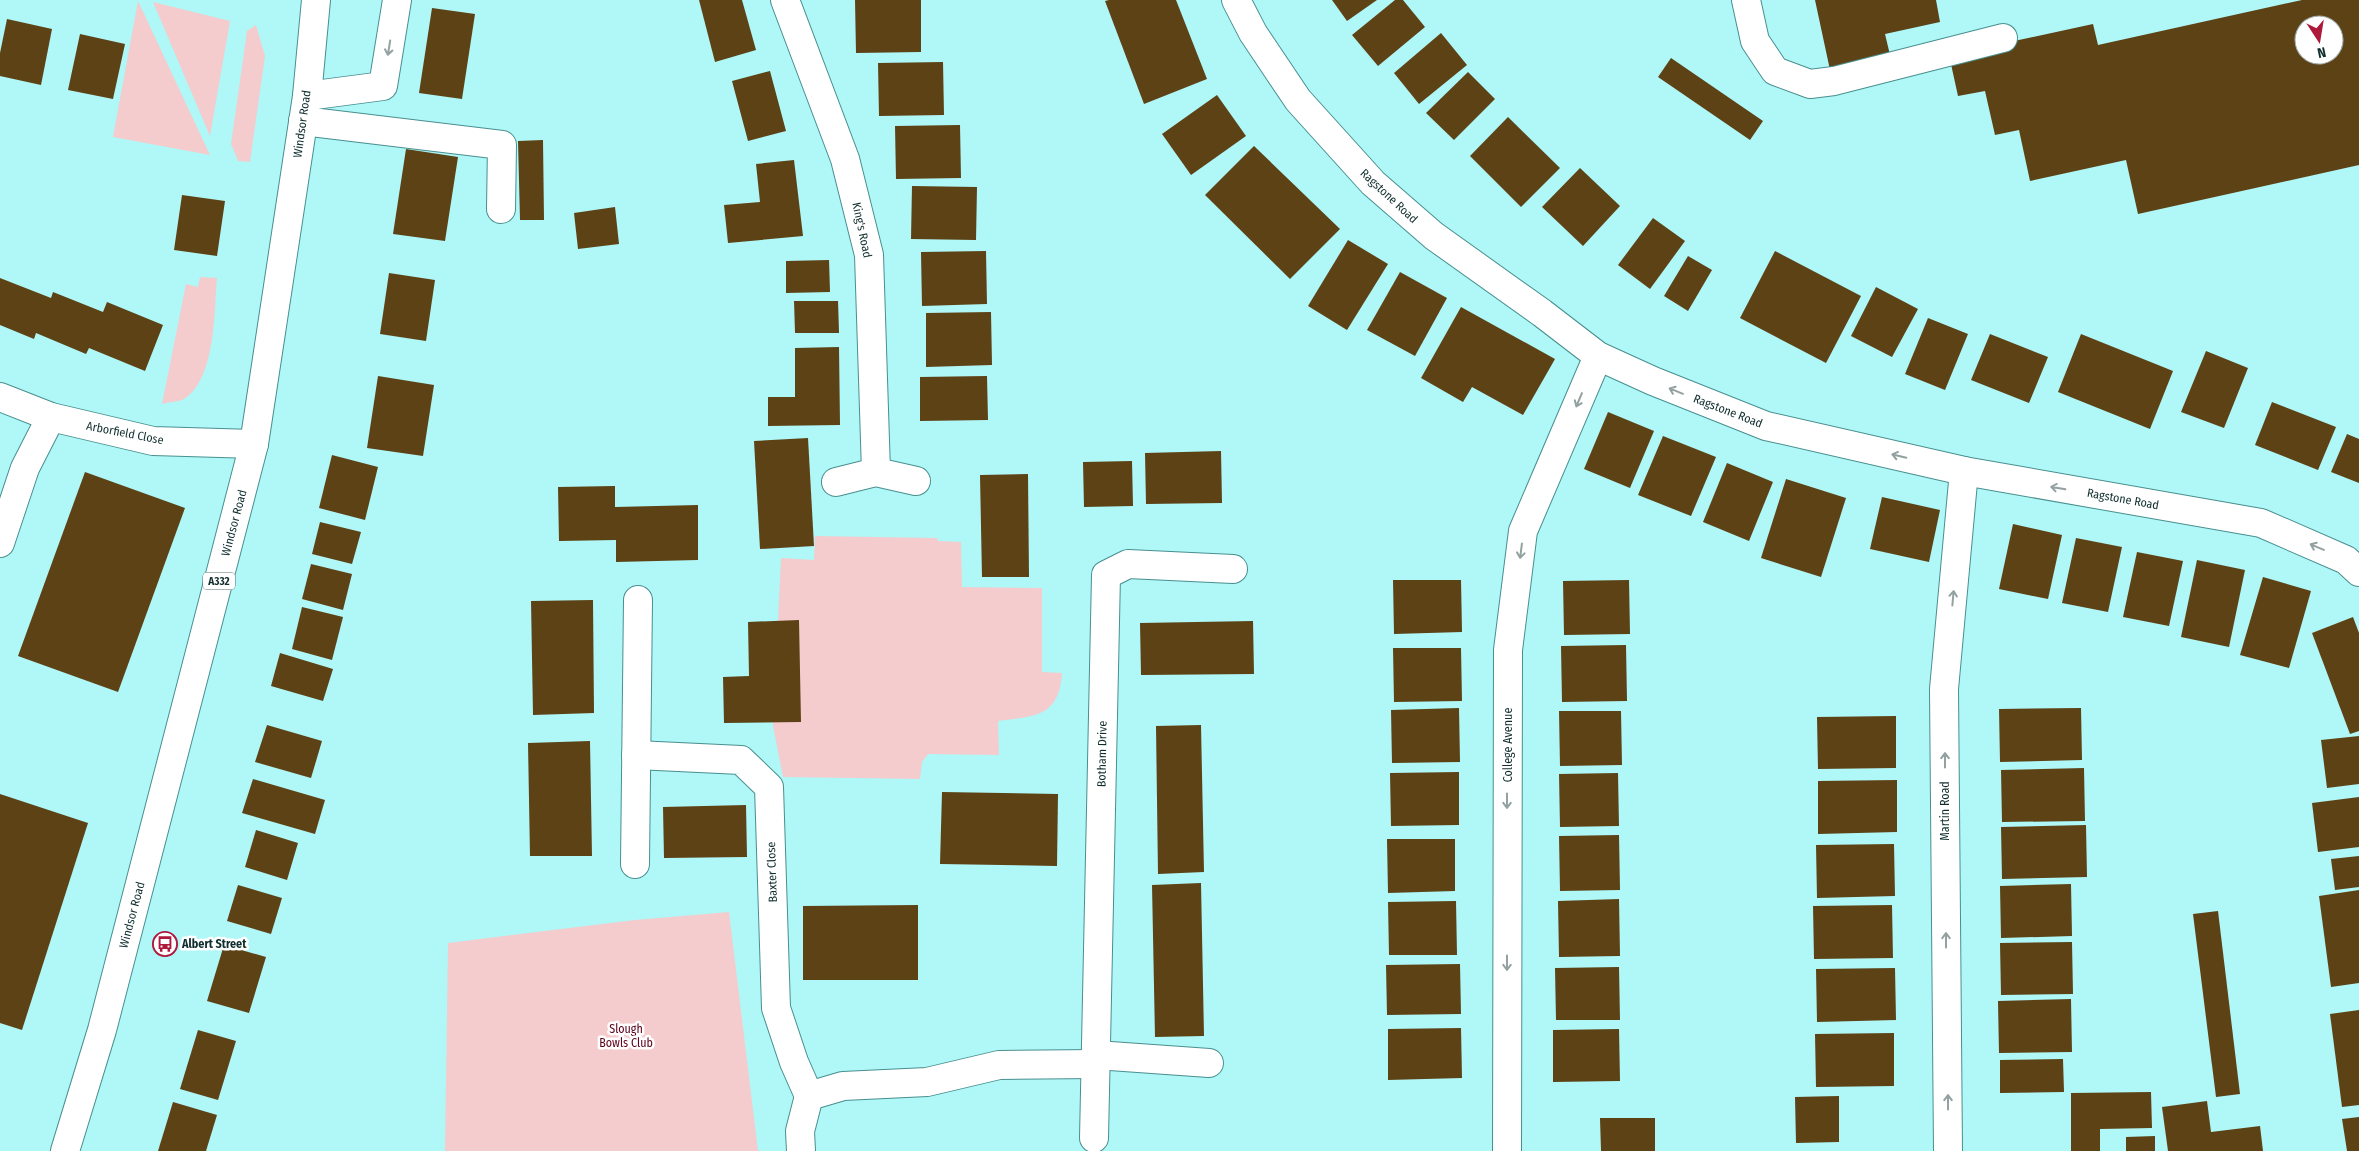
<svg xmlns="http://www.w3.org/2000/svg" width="2359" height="1151" font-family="'Fira Sans Condensed',sans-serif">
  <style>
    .green { fill: #f4cccd }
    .building { fill: #5d4215; fill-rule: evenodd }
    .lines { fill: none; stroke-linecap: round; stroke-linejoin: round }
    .minor-casing { stroke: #498f8f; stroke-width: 30 }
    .major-casing { stroke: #498f8f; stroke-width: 30 }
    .minor { stroke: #fff; stroke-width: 28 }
    .major { stroke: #fff; stroke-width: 28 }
    .oneway { stroke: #94a1a1 }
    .labels { text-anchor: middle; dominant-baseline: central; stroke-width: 5; stroke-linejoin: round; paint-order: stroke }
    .shield { fill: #fff; stroke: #586d6d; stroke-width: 1 }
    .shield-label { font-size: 11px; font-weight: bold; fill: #112e2e }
    .street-label { font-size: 12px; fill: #112e2e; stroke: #fff }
    .poi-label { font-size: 12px; font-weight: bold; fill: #112e2e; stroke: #fff; text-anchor: start }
    .park-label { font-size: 12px; fill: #5d031a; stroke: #fff }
  </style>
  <rect width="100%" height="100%" fill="#b0f7f7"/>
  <!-- green -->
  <g class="green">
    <polygon points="138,1 210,155 113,137"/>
    <polygon points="153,2 230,21 210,136"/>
    <polygon points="256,25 265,56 250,162 238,161 231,144 247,31"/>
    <path d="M200,277L217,278C214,311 216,379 184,399C179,402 168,402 162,404L186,284L198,287Z"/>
    <path d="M815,536L937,538L938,541L961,542L962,587L1042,588V672L1062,673C1059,718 1034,716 998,721L999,755L928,754L922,762L920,779L783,777L773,726L781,558L814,560Z"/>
    <polygon points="729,912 758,1151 445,1151 448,943 635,920"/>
  </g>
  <!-- building -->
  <g class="building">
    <polygon points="699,0 742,0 756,50 715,62"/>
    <polygon points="855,0 921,0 921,52 856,53"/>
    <polygon points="1109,0 1176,0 1207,79 1144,104 1105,1"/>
    <polygon points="1332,0 1377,0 1347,21"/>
    <polygon points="1395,0 1403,0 1425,27 1378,66 1352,35"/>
    <polygon points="1815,0 1936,0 1940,22 1885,34 1890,55 1830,70"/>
    <path d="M2302,0H2359V165L2138,214L2126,160L2030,181L2019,130L1995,135L1985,91L1958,96L1949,55L2093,24L2098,45ZM2304,25H2334V55H2304Z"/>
    <polygon points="432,8 475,14 462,99 419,93"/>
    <polygon points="7,19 52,29 41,85 0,76 0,53"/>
    <polygon points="1441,33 1467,65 1419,104 1394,73"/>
    <polygon points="80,34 125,44 113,99 68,90"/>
    <polygon points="1671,58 1763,121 1750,140 1658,77"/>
    <polygon points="943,62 944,115 879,116 878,63"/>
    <polygon points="770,71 786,131 748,141 732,81"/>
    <polygon points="1468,72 1495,99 1454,140 1426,113"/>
    <polygon points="1217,95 1246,136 1191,175 1162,134"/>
    <polygon points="1508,117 1560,168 1521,207 1470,156"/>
    <polygon points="960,125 961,178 896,179 895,126"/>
    <polygon points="543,140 544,220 520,220 518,141"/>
    <polygon points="1254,146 1340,229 1290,279 1205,195"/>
    <polygon points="406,149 458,157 445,241 393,234"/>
    <polygon points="794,160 803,236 728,243 724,205 760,202 756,164"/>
    <polygon points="1580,168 1620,206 1583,246 1542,207"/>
    <polygon points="912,186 977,187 976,240 911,239"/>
    <polygon points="182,195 225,201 217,256 174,250"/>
    <polygon points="615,207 619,244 578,249 574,213"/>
    <polygon points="1653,218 1685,241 1650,289 1618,265"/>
    <polygon points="1348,240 1388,264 1347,330 1308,306"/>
    <polygon points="986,251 987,304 922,306 921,252"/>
    <polygon points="1775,251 1861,296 1826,363 1740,318"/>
    <polygon points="1688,256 1712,270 1688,311 1664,296"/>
    <polygon points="829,260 830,292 786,293 786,261"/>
    <polygon points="1400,272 1447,298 1415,356 1367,330"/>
    <polygon points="389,273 435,280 426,341 380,334"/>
    <polygon points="0,278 51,298 53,292 103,312 107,302 163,325 145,371 89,348 86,354 36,333 34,339 0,325"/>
    <polygon points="1876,287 1918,309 1892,357 1851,336"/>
    <polygon points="794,301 838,301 839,333 795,333"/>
    <polygon points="1461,307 1555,359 1523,415 1472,387 1463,402 1421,378"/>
    <polygon points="991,312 992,365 926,367 926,313"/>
    <polygon points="1928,318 1968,334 1945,390 1905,374"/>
    <polygon points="1990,334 2048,357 2029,403 1971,380"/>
    <polygon points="2081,334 2173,371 2150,429 2058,392"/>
    <polygon points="839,347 840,425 768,426 768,397 795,397 795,348"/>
    <polygon points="2206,351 2248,368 2224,428 2181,412"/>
    <polygon points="378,376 434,385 423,456 367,448"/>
    <polygon points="987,376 988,420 920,421 920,377"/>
    <polygon points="2272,402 2336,427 2318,470 2255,445"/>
    <polygon points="1608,412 1654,431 1630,488 1584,469"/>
    <polygon points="2347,434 2359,439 2359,483 2331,472"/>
    <polygon points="1663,436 1716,457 1691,516 1638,495"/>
    <polygon points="808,438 814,546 760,549 754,441"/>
    <polygon points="1221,451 1222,503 1146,504 1145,453"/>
    <polygon points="332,455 378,467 365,520 319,508"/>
    <polygon points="1132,461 1133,506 1084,507 1083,462"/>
    <polygon points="1727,463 1773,482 1749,541 1703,522"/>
    <polygon points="85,472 185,508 118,692 18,656"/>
    <polygon points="1028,474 1029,577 982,577 980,475"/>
    <polygon points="1786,479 1846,498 1821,577 1761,558"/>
    <polygon points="615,486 615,507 698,505 698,560 616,562 616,540 559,541 558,487"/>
    <polygon points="1882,497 1940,510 1929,562 1870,549"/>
    <polygon points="320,522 361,532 352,564 312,554"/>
    <polygon points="2013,524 2062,535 2048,599 1999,589"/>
    <polygon points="2076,538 2122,547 2108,612 2062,603"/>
    <polygon points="2137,552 2183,561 2169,626 2123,617"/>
    <polygon points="2197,560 2245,570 2229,647 2181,637"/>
    <polygon points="311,564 352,574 343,610 302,599"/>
    <polygon points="2263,577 2311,591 2289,668 2240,655"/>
    <polygon points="1393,580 1461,580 1462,632 1394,634"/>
    <polygon points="1629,580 1630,634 1564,635 1563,581"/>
    <polygon points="593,600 594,713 533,715 531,601"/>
    <polygon points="302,607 343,617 332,660 292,649"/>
    <polygon points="2353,617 2359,633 2359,731 2350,734 2312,633"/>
    <polygon points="799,620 801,722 724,723 723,677 749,676 748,622"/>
    <polygon points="1253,621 1254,674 1141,675 1140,623"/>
    <polygon points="1626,645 1627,701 1562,702 1561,646"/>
    <polygon points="1393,648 1461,648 1462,701 1394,702"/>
    <polygon points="280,653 333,669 323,701 271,686"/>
    <polygon points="1459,708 1460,762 1392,763 1391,710"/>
    <polygon points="2081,708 2082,760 2000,762 1999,709"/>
    <polygon points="1559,711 1621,711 1622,765 1560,766"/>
    <polygon points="1896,716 1896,768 1818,769 1817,717"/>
    <polygon points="267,725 322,741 311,778 255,762"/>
    <polygon points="1201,725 1204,872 1158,874 1156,726"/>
    <polygon points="2359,736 2359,784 2327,788 2321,740"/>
    <polygon points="590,741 592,856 530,856 528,743"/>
    <polygon points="2084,768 2085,821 2002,822 2001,770"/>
    <polygon points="1459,772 1459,825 1391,826 1390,773"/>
    <polygon points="1618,773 1619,826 1560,827 1559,774"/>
    <polygon points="253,779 325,800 315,834 242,813"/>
    <polygon points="1897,780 1897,832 1818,834 1818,781"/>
    <polygon points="942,792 1058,794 1057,866 940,864"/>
    <polygon points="0,794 88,823 22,1030 0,1023"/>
    <polygon points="2359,797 2359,847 2318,852 2312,803"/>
    <polygon points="746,805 747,857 664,858 663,807"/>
    <polygon points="2086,825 2087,877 2002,879 2001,827"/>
    <polygon points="256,830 298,843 287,880 245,867"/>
    <polygon points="1619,835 1620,890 1560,891 1559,836"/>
    <polygon points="1387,839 1455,839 1455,891 1388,893"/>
    <polygon points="1894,844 1895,896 1817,898 1816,845"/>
    <polygon points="2359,856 2359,887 2335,890 2331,859"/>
    <polygon points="1201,883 1204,1036 1155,1037 1152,885"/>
    <polygon points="2071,884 2072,936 2001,938 2000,886"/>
    <polygon points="238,885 282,898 271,934 227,921"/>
    <polygon points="2359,890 2359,983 2331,987 2319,896"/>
    <polygon points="1619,899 1620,956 1559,957 1558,901"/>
    <polygon points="1456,901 1457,955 1389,955 1388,902"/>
    <polygon points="918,905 918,980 803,980 803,906"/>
    <polygon points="1892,905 1893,958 1814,959 1813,906"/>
    <polygon points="2218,911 2240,1094 2216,1097 2193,914"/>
    <polygon points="2072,942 2073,994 2001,995 2000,943"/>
    <polygon points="224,945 266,957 249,1013 207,1001"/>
    <polygon points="1460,964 1461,1014 1387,1015 1386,965"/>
    <polygon points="1619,967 1620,1020 1556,1020 1555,968"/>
    <polygon points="1895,968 1896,1020 1817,1022 1816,969"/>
    <polygon points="2071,999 2072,1052 1999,1053 1998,1001"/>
    <polygon points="2359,1010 2359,1105 2342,1107 2330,1014"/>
    <polygon points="1461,1028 1462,1078 1388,1080 1388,1029"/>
    <polygon points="1619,1029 1620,1081 1553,1082 1553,1030"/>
    <polygon points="198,1030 236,1041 218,1100 180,1089"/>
    <polygon points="1894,1033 1894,1086 1816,1087 1815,1034"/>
    <polygon points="2063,1059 2064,1092 2000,1093 2000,1060"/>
    <polygon points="2151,1092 2152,1128 2100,1129 2100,1151 2071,1151 2071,1093"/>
    <polygon points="1839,1096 1839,1142 1796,1143 1795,1097"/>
    <polygon points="2207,1101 2211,1132 2260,1126 2263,1151 2168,1151 2162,1107"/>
    <polygon points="173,1102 217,1115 206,1151 158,1151"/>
    <polygon points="2359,1117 2359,1151 2347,1151 2342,1119"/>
    <polygon points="1600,1118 1655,1118 1655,1151 1601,1151"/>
    <polygon points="2155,1136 2155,1151 2126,1151 2126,1137"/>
  </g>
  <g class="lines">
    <defs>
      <g id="minor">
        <polyline points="785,0 845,159 869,255 876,472"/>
        <polyline points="1746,0 1755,41 1775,71 1810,84 1834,81 2003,38"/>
        <polyline points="307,96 383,86 397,0"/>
        <polyline points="303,121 502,145 501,209"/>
        <polyline points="0,397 51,417 153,441 254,444"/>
        <polyline points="836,482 876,472 916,481"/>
        <polyline points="0,543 25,468 51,417"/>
        <polyline points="636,755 741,760 769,787 776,1008 794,1062 809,1096"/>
        <polyline points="635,864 638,600"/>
        <polyline points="1096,1055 1209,1063"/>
        <polyline points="1094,1138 1106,575 1128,564 1233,569"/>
        <polyline points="801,1151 800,1131 809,1096 843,1086 927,1082 999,1065 1096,1064"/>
        <polyline points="1507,1151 1508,650 1523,531 1598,356"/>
        <polyline points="1948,1151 1944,689 1964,471"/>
      </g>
      <g id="major">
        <polyline points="1236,0 1253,33 1298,100 1373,183 1434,236 1542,313 1598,356 1653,381 1766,426 1964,471 2261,523 2346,560 2359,572"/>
        <polyline points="65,1151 102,1030 254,444 307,96 316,0"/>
      </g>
    </defs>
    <!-- minor casing -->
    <use href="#minor" class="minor-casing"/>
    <!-- major casing -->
    <use href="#major" class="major-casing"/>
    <!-- minor -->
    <use href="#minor" class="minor"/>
    <!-- major -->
    <use href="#major" class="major"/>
  </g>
  <!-- one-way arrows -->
  <defs><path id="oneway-shaft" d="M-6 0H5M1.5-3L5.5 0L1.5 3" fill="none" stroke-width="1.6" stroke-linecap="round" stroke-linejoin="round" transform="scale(1.25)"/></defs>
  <g class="oneway">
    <use href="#oneway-shaft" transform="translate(389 48) rotate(99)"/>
    <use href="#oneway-shaft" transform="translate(1676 391) rotate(-158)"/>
    <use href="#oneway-shaft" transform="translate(1579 400) rotate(113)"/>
    <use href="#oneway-shaft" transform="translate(1899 456) rotate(-167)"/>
    <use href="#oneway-shaft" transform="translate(2058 488) rotate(-170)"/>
    <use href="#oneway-shaft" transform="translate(2317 547) rotate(-157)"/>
    <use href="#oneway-shaft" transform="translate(1521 551) rotate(97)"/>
    <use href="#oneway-shaft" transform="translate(1953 598) rotate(-85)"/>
    <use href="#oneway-shaft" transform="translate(1945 760) rotate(-90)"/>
    <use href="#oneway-shaft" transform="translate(1507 801) rotate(90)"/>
    <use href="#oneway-shaft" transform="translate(1946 940) rotate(-90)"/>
    <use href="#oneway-shaft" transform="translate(1507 963) rotate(90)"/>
    <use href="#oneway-shaft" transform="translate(1948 1102) rotate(-90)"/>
  </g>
  <!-- icons -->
  <defs>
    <symbol id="bus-ring" viewBox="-11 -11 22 22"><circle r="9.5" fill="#fff" stroke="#ad183b" stroke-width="1.5"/><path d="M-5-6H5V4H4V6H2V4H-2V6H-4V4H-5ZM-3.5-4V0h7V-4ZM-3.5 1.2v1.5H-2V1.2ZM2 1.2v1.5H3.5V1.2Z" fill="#ad183b"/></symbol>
  </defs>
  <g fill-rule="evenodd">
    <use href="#bus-ring" x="151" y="930" width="28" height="28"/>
  </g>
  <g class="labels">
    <!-- shield labels -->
    <rect class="shield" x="203" y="572.5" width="32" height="17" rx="4"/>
    <g class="shield-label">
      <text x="219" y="581">A332</text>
    </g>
    <!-- street labels -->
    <g class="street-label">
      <text transform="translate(302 124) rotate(-82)">Windsor Road</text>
      <text transform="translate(1389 196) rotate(43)">Ragstone Road</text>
      <text transform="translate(862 230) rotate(78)">King's Road</text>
      <text transform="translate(1728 411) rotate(21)">Ragstone Road</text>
      <text transform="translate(125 433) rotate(11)">Arborfield Close</text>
      <text transform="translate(2123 499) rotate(10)">Ragstone Road</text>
      <text transform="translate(234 523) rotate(-75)">Windsor Road</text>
      <text transform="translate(1508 745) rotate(-90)">College Avenue</text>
      <text transform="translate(1102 754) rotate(-89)">Botham Drive</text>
      <text transform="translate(1945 811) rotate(-90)">Martin Road</text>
      <text transform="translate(772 872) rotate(-92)">Baxter Close</text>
      <text transform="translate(132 915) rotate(-75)">Windsor Road</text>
    </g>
    <!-- poi labels -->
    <g class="poi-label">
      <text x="182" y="944">Albert Street</text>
    </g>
    <!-- park labels -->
    <g class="park-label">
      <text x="626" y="1029">Slough<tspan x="626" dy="14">Bowls Club</tspan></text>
    </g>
  </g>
  <!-- north arrow -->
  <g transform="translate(2319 40) rotate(168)"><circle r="24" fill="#ffffff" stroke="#a0abab"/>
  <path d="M0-4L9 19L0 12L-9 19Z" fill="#ad183b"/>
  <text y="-8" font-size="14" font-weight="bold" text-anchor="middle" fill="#112e2e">N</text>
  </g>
</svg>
